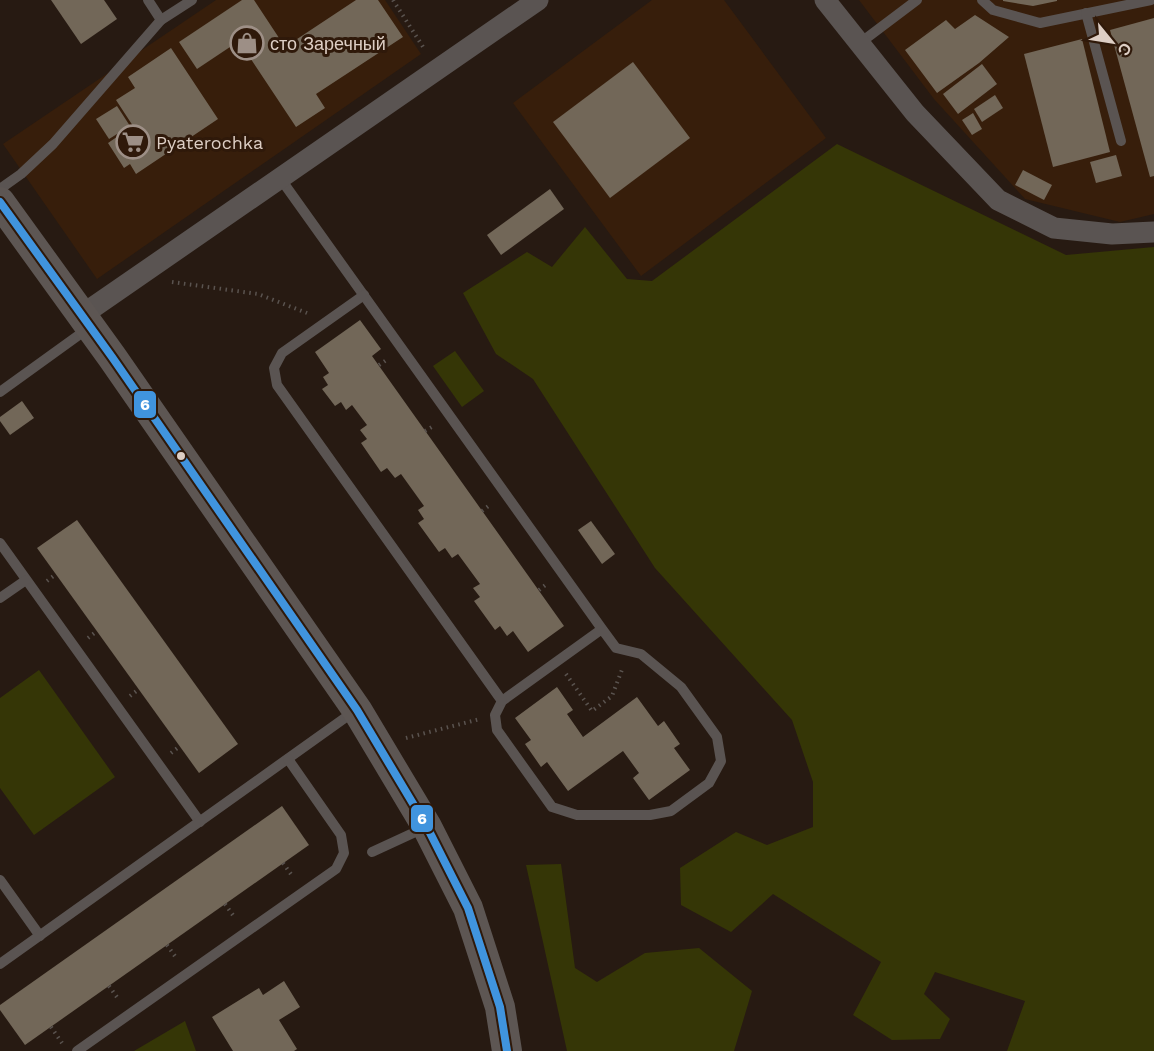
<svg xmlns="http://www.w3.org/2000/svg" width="1154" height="1051" font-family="'Work Sans',sans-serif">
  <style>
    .built { fill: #371e0b }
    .green { fill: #353606 }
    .building { fill: #726758 }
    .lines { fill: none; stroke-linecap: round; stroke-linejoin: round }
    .path { stroke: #5a534f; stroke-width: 4; stroke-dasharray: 1.5 4.5; stroke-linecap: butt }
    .service { stroke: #5a5452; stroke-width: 10 }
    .minor { stroke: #5a5452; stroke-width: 21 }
    .secondary { stroke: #5d5653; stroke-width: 30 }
    .bus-1-casing { stroke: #2f190a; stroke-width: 12 }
    .bus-1 { stroke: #4094de; stroke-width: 8 }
    .bus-dot { fill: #ddcec4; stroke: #2f190a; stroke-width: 2 }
    .labels { text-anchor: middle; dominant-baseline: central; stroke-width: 6; stroke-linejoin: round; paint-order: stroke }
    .poi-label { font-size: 18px; fill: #ddcec4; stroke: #2f190a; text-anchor: start }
    .line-badge { stroke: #2f190a; stroke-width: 2 }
    .badge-label { font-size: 16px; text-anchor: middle; font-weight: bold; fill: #fff }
  </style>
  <rect width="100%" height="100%" fill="#271a12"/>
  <!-- built -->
  <g class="built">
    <polygon points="216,0 385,0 421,54 97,279 3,144"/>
    <polygon points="652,0 724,0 826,138 641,276 513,103"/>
    <polygon points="859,0 1154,0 1154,214 1120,222 1025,199 934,99"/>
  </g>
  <!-- green -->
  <g class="green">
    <polygon points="837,144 1066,255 1154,247 1154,1051 1007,1051 1025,1001 935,972 924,994 950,1019 940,1039 892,1040 853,1015 881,962 773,894 731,932 681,905 680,868 736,832 767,845 813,827 813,782 792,720 655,568 533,379 496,354 463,293 527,252 552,267 585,227 627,279 652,281"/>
    <polygon points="455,351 484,391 462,407 433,366"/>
    <polygon points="39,670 115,777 34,835 0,788 0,698"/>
    <polygon points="561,864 575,968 597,982 645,953 699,948 752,991 734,1051 567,1051 526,865"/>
    <polygon points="185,1021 196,1051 134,1051"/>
  </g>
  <!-- building -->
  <g class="building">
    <polygon points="51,0 104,0 117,19 81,44"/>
    <polygon points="242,0 254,0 285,47 356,0 378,0 403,37 316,94 325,108 296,127 239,41 197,69 179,42"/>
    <polygon points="1003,0 1057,0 1057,1 1033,6 1003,1"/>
    <polygon points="975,15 1009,37 979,63 937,93 905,50 946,20 955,29"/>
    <polygon points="1154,18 1154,176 1150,177 1110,30"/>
    <polygon points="1082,39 1110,152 1053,167 1024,54"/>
    <polygon points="171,48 218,119 136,174 130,164 124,168 108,143 133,126 116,100 135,88 128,77"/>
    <polygon points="633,62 690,138 610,198 553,122"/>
    <polygon points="982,64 997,84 958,114 943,94"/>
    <polygon points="995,95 1003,108 982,122 974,109"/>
    <polygon points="117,106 130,126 109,139 96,119"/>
    <polygon points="973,113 982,129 972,135 962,120"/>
    <polygon points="1116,155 1122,176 1096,183 1090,162"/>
    <polygon points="1023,170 1052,185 1044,200 1015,185"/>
    <polygon points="550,189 564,209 501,255 487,235"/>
    <polygon points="360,320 381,349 372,356 564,626 528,652 513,631 507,636 500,626 495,630 474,601 480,597 473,588 480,584 458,554 452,558 445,548 439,552 418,523 424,519 418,510 424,506 401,474 395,478 387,468 381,472 361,443 367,439 360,430 367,425 352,405 346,410 341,402 335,406 322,389 328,385 323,377 329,373 315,352"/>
    <polygon points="22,401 34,418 10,435 0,421 0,417"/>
    <polygon points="77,520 238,744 199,773 37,548"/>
    <polygon points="591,521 615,554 602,564 578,530"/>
    <polygon points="557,687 573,710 567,714 583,737 637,697 658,726 664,721 680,744 674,748 690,770 649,800 633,778 639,773 623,751 568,791 547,762 541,767 525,744 531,740 515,718"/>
    <polygon points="282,806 309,845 25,1045 0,1010 0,1005"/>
    <polygon points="284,981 300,1007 279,1020 297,1049 294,1051 233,1051 212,1017 259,988 263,995"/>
  </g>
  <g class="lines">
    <!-- path -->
    <g class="path">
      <polyline points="393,0 425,50"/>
      <polyline points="172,282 258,294 307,313"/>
      <polyline points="379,365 388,359"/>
      <polyline points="425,431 435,425"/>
      <polyline points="482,511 491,504"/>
      <polyline points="47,581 56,574"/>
      <polyline points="539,590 548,583"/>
      <polyline points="88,638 97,631"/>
      <polyline points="566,674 592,711 612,696 623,667"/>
      <polyline points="130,696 139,689"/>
      <polyline points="406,738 480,719"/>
      <polyline points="171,753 180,746"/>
      <polyline points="283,863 293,877"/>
      <polyline points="225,904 235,918"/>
      <polyline points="167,945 177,959"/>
      <polyline points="109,986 119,1000"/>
      <polyline points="51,1027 62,1043"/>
    </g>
    <!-- service -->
    <g class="service">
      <polyline points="148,0 161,20"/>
      <polyline points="982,0 993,10 1040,23 1151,0"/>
      <polyline points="1086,13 1121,141"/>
      <polyline points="860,43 917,0"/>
      <polyline points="280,178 602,629 616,648 641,654 681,687 717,737 721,761 709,783 671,811 650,815 577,815 552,807 497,730 495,715 502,701 602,629"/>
      <polyline points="0,189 21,174 53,144 161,20 192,0"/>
      <polyline points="364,295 282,353 274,368 277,385 502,701"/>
      <polyline points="0,392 90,327"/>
      <polyline points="0,543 200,822"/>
      <polyline points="0,598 26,580"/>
      <polyline points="372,852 424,828"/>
      <polyline points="0,880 40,936"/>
      <polyline points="0,964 356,710"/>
      <polyline points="77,1051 336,869 344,853 341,835 288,759"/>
    </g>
    <!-- minor -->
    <g class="minor">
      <polyline points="825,0 915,113 998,200 1054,228 1112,234 1154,232"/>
      <polyline points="82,315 538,0"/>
    </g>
    <!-- secondary -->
    <polyline class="secondary" points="0,202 112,357 357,710 427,827 468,908 500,1007 507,1051"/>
    <defs>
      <polyline id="bus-1" points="0,202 112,357 357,710 427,827 468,908 500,1007 507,1051"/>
    </defs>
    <!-- bus-1 casing -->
    <use href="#bus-1" class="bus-1-casing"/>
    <!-- bus-1 -->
    <use href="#bus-1" class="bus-1"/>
  </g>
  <!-- icons -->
  <defs>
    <symbol id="shop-ring" viewBox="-11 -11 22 22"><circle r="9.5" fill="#2f190a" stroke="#9d8f86" stroke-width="1.5"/><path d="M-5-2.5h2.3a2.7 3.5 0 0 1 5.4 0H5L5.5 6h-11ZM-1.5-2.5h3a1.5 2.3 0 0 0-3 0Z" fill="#9d8f86"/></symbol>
    <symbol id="supermarket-ring" viewBox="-11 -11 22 22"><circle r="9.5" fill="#2f190a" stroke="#9d8f86" stroke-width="1.5"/><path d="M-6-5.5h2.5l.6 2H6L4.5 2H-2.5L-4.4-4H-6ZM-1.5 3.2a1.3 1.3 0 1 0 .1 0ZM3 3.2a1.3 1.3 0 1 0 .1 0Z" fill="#9d8f86"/></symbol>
  </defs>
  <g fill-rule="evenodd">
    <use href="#shop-ring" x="228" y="24" width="38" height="38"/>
    <use href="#supermarket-ring" x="114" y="123" width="38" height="38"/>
  </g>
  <!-- markers -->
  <circle class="bus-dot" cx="181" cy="456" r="5"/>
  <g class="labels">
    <!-- poi labels -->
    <g class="poi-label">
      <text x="270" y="43">сто Заречный</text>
      <text x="156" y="142">Pyaterochka</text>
    </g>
  </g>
  <g class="line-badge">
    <rect x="133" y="390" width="24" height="29" rx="6" fill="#4094de"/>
    <rect x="410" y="804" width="24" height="29" rx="6" fill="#4094de"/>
  </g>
  <g class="badge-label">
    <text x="145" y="410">6</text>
    <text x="422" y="824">6</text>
  </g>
  <!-- north arrow -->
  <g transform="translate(1112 42) rotate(120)" stroke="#2f190a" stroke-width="4.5" paint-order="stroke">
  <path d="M0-4.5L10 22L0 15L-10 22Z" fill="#ddcec4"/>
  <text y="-9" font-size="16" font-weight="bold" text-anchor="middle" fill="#ddcec4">С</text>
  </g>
</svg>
